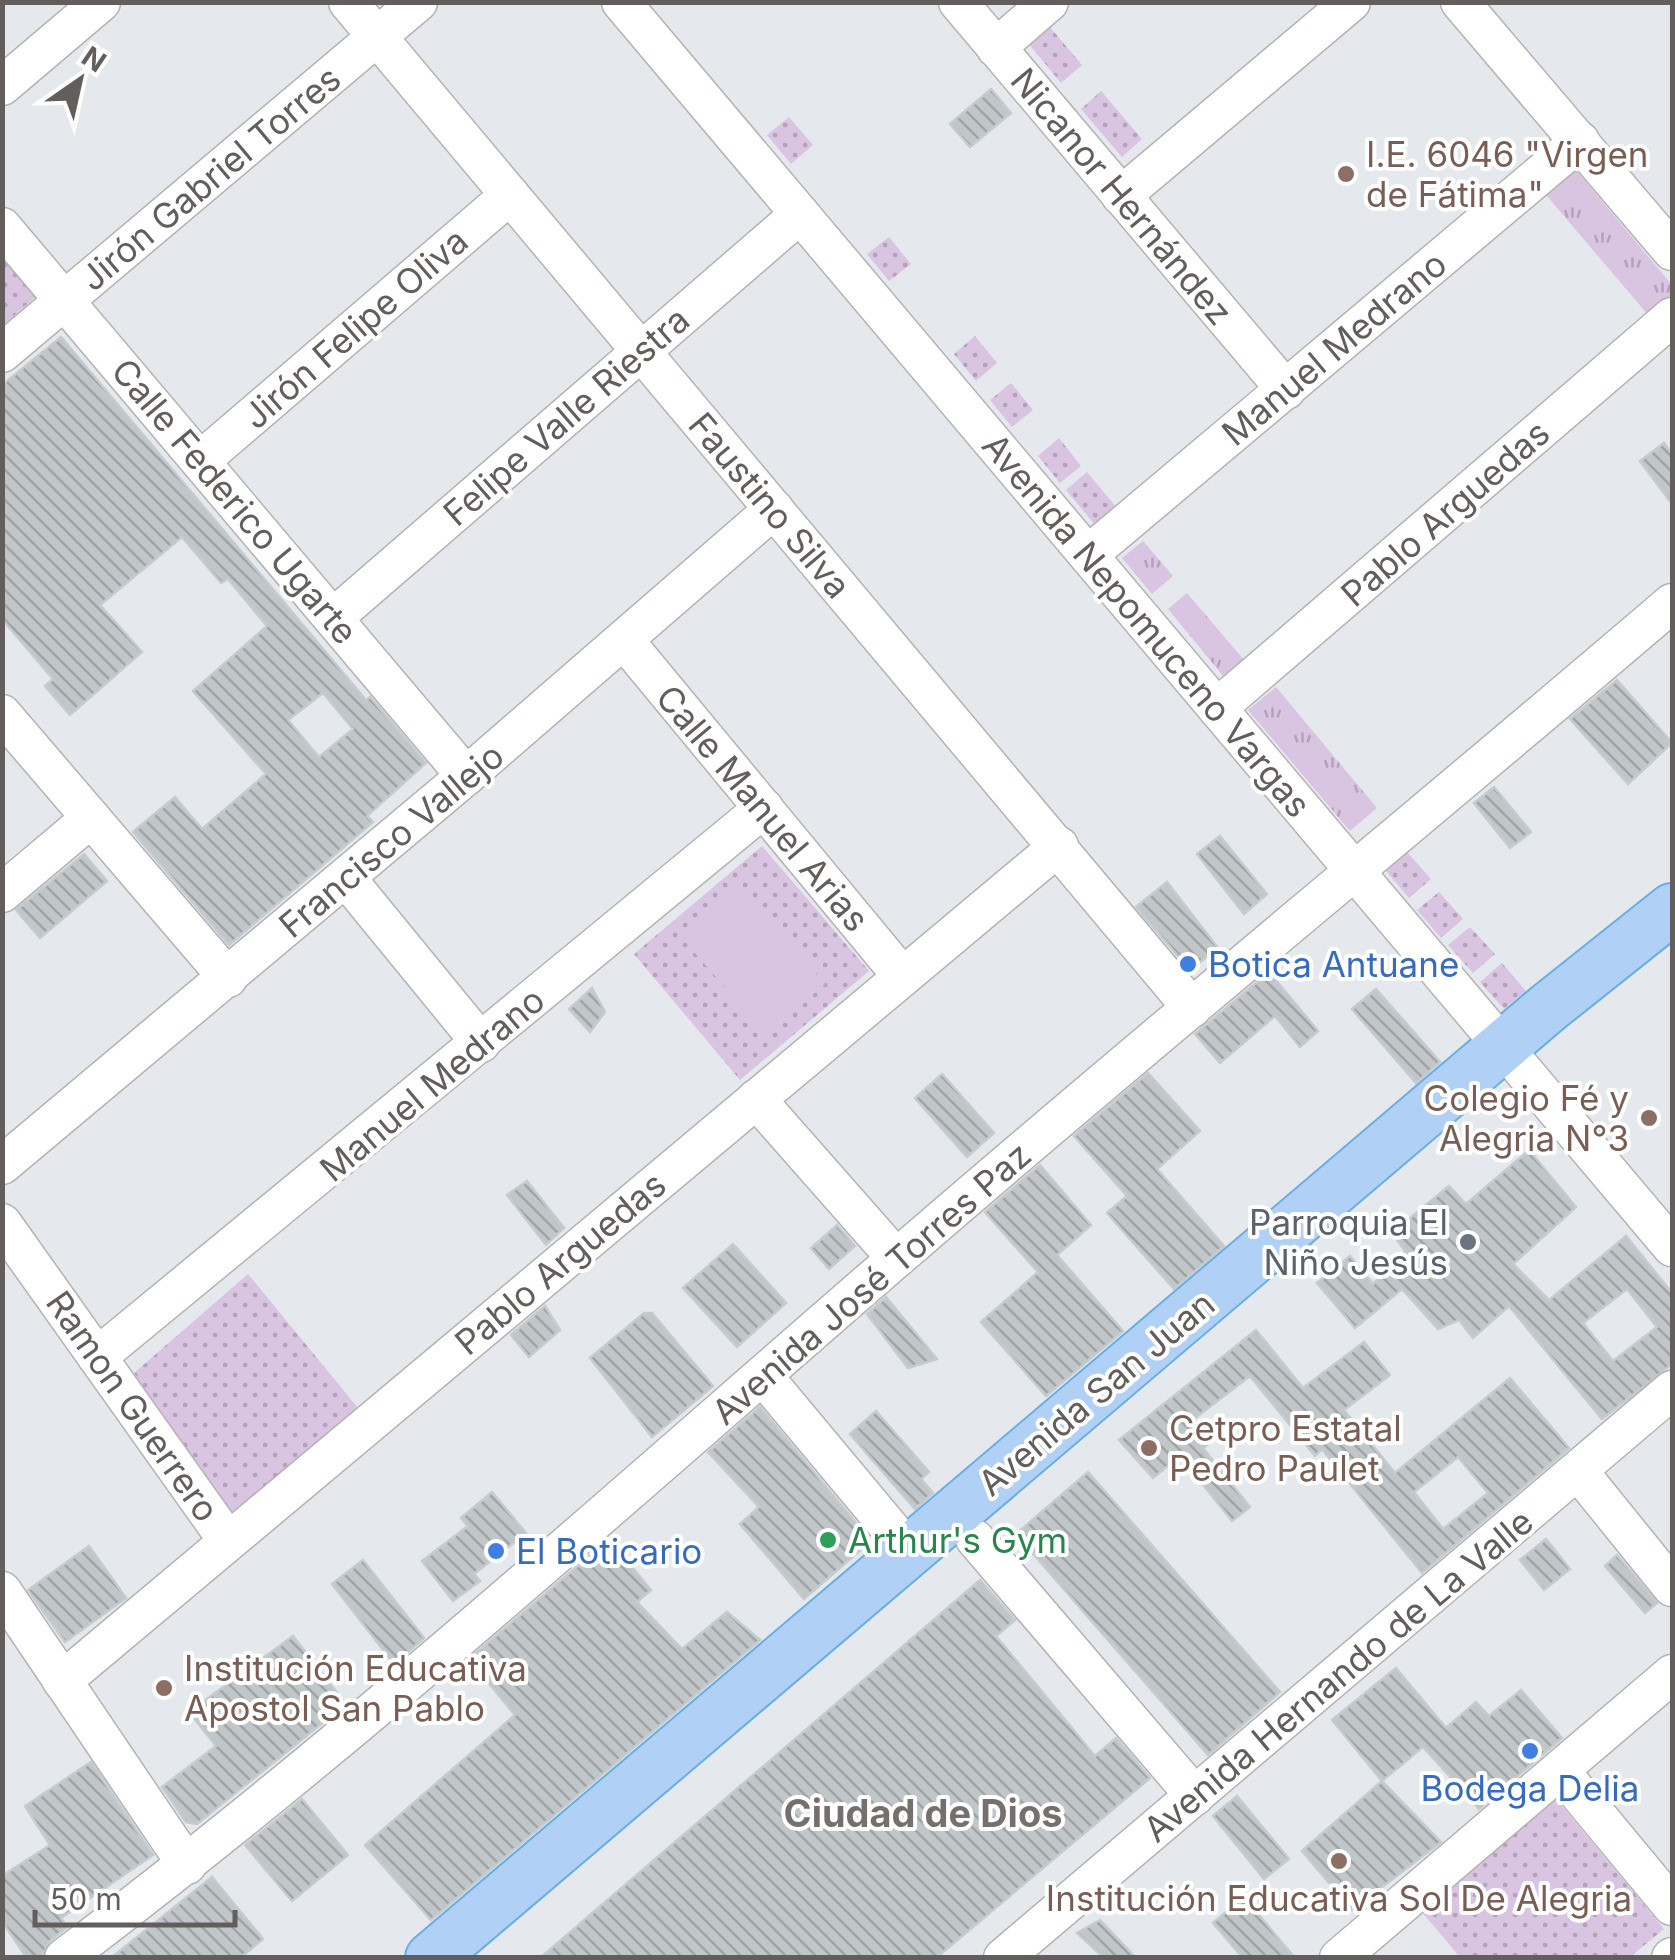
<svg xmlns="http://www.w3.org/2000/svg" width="1675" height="1960" font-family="Inter,sans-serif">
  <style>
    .grass { fill: url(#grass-tufts) }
    .park { fill: url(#park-dots) }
    .pitch { fill: #d9c4e2 }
    .building { fill: url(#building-back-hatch); stroke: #c4ccd1; stroke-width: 2.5; fill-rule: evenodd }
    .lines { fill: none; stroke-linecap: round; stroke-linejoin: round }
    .minor-casing { stroke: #b5b2b0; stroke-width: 41 }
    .major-casing { stroke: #69aee1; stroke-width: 54 }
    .minor { stroke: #fff; stroke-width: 38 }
    .major { stroke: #b1d0f6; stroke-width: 50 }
    .education-dot { fill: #8d6e63; stroke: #fff; stroke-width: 4 }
    .shop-dot { fill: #3f7fe0; stroke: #fff; stroke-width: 4 }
    .worship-dot { fill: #6b7280; stroke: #fff; stroke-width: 4 }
    .leisure-dot { fill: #2e9e5b; stroke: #fff; stroke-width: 4 }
    .labels { text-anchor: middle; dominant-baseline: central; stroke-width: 8; stroke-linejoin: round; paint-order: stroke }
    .education-label { font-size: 35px; fill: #785e54; stroke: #fff; text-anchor: start }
    .street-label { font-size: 35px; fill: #635e5c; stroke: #fff }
    .shop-label { font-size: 35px; fill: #366cbe; stroke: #fff; text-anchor: start }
    .worship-label { font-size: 35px; fill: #5b616d; stroke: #fff; text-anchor: end }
    .leisure-label { font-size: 35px; fill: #27864d; stroke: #fff; text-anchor: start }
    .neighbourhood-label { font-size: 38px; font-weight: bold; fill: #756f6e; stroke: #fff }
  </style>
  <defs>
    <pattern id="grass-tufts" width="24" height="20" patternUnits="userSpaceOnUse" patternTransform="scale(2.5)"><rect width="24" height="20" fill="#d9c4e2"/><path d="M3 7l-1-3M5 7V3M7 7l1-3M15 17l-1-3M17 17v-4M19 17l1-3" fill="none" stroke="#b4a2ba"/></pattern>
    <pattern id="park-dots" width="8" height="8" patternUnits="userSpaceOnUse" patternTransform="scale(2.5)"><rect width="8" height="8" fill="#d9c4e2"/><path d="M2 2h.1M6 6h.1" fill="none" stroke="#b4a2ba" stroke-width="1.8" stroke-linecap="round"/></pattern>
    <pattern id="building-back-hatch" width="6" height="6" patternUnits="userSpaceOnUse" patternTransform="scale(2.5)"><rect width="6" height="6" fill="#c1c6c9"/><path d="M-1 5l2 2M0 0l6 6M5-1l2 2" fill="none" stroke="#a0a4a6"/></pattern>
  </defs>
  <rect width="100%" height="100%" fill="#e5e9ed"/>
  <!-- grass -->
  <g class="grass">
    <polygon points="1576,170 1672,285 1672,296 1649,316 1546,195"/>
    <polygon points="1143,541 1173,576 1152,594 1122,558"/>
    <polygon points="1187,593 1244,660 1224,677 1168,609"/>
    <polygon points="1276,687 1377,808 1350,831 1248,710"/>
  </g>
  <!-- park -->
  <g class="park">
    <polygon points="1049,26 1082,65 1061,83 1028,43"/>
    <polygon points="1101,91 1142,139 1122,157 1081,109"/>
    <polygon points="789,117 813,145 791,164 767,135"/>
    <polygon points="889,237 911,264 889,281 867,254"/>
    <polygon points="2,251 39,294 3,325 2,325"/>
    <polygon points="975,336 997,363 976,381 954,354"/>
    <polygon points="1011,383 1033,410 1012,427 990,400"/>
    <polygon points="1059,438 1081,466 1060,483 1038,456"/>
    <polygon points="1087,472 1117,508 1096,526 1066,490"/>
    <polygon points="762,846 869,971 740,1080 634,954"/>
    <polygon points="1407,852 1431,879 1409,898 1385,870"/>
    <polygon points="1439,892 1463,919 1441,938 1417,910"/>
    <polygon points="1470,927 1495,954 1473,973 1448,945"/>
    <polygon points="1502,963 1526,991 1504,1009 1480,982"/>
    <polygon points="248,1274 358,1408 231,1516 134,1373"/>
    <polygon points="1556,1799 1664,1929 1630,1957 1460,1957 1421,1911"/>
  </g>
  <!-- pitch -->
  <polygon class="pitch" points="741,887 825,984 766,1035 682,938"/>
  <!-- building -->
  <g class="building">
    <polygon points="991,89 1011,113 970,147 950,124"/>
    <path d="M61,337L366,700L370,697L426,763L367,816L373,822L229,945L133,832L175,797L202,829L266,774L193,691L267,626L228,579L221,583L182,537L100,605L142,652L70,715L45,686L53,679L2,619V385ZM323,693L353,729L319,757L288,720Z"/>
    <polygon points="1664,443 1672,454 1672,504 1640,461"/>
    <polygon points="1617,680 1672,743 1628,784 1570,719"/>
    <polygon points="1494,787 1531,832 1510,848 1474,803"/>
    <polygon points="1220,836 1267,894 1244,914 1197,854"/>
    <polygon points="84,854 107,881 40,938 16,910"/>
    <polygon points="1167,882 1218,948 1190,970 1136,907"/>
    <polygon points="1269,972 1318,1031 1300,1047 1275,1016 1220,1063 1195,1034"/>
    <polygon points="592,988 605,1012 590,1032 569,1009"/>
    <polygon points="1376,989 1440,1062 1416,1083 1352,1009"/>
    <polygon points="1148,1073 1200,1131 1157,1169 1224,1246 1174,1289 1107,1213 1127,1196 1074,1136"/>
    <polygon points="942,1074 994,1133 967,1157 915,1098"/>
    <path d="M1529,1150L1576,1207L1513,1264L1549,1300L1626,1236L1672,1293V1364L1602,1419L1509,1306L1473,1338L1459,1320L1438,1329L1402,1289L1355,1328L1317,1283L1350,1256L1373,1284L1405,1251L1392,1233L1449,1186L1466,1204ZM1627,1289L1657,1327L1613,1361L1583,1323Z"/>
    <polygon points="1040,1165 1091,1225 1057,1255 1123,1331 1046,1396 981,1322 1038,1272 985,1212"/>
    <polygon points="527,1181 564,1228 546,1245 507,1195"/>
    <polygon points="837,1225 855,1246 829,1269 811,1248"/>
    <polygon points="733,1244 786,1303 737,1347 683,1288"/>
    <polygon points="886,1297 937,1359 908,1368 867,1314"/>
    <polygon points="545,1306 560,1330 529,1357 511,1335"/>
    <polygon points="644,1313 652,1313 713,1386 652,1437 590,1358"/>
    <path d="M1256,1330L1303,1388L1364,1342L1390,1375L1344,1410L1395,1473L1510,1378L1569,1448L1422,1573L1322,1449L1315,1456L1250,1376L1194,1419L1212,1441L1203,1448L1250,1507L1232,1521L1180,1456L1153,1478L1119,1440ZM1458,1457L1488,1493L1443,1529L1414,1492Z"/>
    <polygon points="760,1407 871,1541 804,1599 740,1524 759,1507 708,1452"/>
    <polygon points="876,1411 929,1472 921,1479 933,1493 915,1509 850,1434"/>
    <polygon points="1088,1472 1280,1692 1208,1755 1016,1534"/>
    <polygon points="492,1492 526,1533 474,1574 480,1581 453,1601 422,1561 468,1526 461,1518"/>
    <polygon points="609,1539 651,1590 637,1602 682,1649 727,1612 760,1640 431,1920 365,1845 515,1715 469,1659"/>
    <polygon points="1546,1539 1570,1569 1544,1590 1520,1560"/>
    <polygon points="89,1546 126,1598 65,1642 28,1590"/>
    <polygon points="1617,1555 1657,1603 1645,1613 1605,1566"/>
    <polygon points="363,1560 424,1638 394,1664 332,1584"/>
    <polygon points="980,1580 1015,1620 996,1636 1095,1756 1116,1738 1150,1778 936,1958 540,1958"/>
    <polygon points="293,1636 346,1704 197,1824 186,1822 162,1787 216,1746 189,1712"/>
    <polygon points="1396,1668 1446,1728 1476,1702 1489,1716 1521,1690 1562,1738 1479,1809 1423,1747 1382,1781 1332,1720"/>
    <polygon points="91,1762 153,1855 61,1918 67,1927 50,1941 42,1956 26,1957 2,1921 2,1876 50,1845 25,1806"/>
    <polygon points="1382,1781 1441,1842 1352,1910 1302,1851"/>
    <polygon points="1237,1796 1289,1859 1264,1879 1213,1816"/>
    <polygon points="302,1799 348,1855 292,1901 245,1845"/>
    <polygon points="212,1877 263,1939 240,1958 111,1958"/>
    <polygon points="1244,1897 1295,1958 1243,1958 1213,1923"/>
    <polygon points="1100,1920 1136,1958 1104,1958 1077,1933"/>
  </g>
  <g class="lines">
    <defs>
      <g id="minor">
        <polyline points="348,2 1192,1008"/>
        <polyline points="621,2 1672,1247"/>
        <polyline points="958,2 1286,390"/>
        <polyline points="1460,2 1672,251"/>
        <polyline points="996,48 1049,2"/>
        <polyline points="2,86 101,2"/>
        <polyline points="1121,196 1351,2"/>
        <polyline points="2,227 466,776"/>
        <polyline points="2,353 418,2"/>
        <polyline points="200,461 510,195"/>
        <polyline points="1088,555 1580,141"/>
        <polyline points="333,618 800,214"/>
        <polyline points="624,640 902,976"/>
        <polyline points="1217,708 1672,317"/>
        <polyline points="2,714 228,978"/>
        <polyline points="346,878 481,1043"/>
        <polyline points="2,893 91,818"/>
        <polyline points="756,1099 896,1258"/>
        <polyline points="2,1165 466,776 774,509"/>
        <polyline points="2,1223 228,1541"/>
        <polyline points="97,1357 764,808"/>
        <polyline points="763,1376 909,1551"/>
        <polyline points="1579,1472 1672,1587"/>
        <polyline points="975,1539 1195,1796"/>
        <polyline points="2,1591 187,1865"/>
        <polyline points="62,1681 1059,846"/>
        <polyline points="1560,1771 1672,1906"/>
        <path d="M64,1958C354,1739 623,1495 897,1258C1153,1036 1415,823 1672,603"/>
        <polyline points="1003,1958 1672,1390"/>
        <polyline points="1339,1958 1672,1674"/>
        <polyline points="1671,1958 1672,1957"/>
      </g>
      <polyline id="major" points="431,1958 1549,1007 1672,909"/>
    </defs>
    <!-- minor casing -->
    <use href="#minor" class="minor-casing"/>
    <!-- major casing -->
    <use href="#major" class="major-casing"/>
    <!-- minor -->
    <use href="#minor" class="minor"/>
    <!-- major -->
    <use href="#major" class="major"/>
  </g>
  <!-- markers -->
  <g class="education-dot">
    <circle cx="1346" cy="174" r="10"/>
    <circle cx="1649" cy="1118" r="10"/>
    <circle cx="1149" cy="1448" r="10"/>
    <circle cx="164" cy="1688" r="10"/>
    <circle cx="1339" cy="1861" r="10"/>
  </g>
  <g class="shop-dot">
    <circle cx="1188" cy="964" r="10"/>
    <circle cx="496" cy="1551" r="10"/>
    <circle cx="1530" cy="1751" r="10"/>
  </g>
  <circle class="worship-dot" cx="1468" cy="1242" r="10"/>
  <circle class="leisure-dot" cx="828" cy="1540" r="10"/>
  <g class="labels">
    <!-- education labels -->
    <g class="education-label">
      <text x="1366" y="154">I.E. 6046 "Virgen<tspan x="1366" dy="40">de Fátima"</tspan></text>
      <text x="1629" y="1098" text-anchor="end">Colegio Fé y<tspan x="1629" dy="40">Alegria N°3</tspan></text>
      <text x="1169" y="1428">Cetpro Estatal<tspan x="1169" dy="40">Pedro Paulet</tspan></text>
      <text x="184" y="1668">Institución Educativa<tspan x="184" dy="40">Apostol San Pablo</tspan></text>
      <text x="1339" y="1898" text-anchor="middle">Institución Educativa Sol De Alegria</text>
    </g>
    <!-- street labels -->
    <g class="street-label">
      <text transform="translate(210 178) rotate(-40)">Jirón Gabriel Torres</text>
      <text transform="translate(1122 196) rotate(50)">Nicanor Hernández</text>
      <text transform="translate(355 328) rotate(-41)">Jirón Felipe Oliva</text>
      <text transform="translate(1334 348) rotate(-40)">Manuel Medrano</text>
      <text transform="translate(566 416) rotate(-41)">Felipe Valle Riestra</text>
      <text transform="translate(235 501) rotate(50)">Calle Federico Ugarte</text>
      <text transform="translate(770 505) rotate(50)">Faustino Silva</text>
      <text transform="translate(1445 513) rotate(-41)">Pablo Arguedas</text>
      <text transform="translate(1147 625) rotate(50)">Avenida Nepomuceno Vargas</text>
      <text transform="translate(763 808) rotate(50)">Calle Manuel Arias</text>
      <text transform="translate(391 840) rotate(-40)">Francisco Vallejo</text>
      <text transform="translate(432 1084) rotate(-40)">Manuel Medrano</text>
      <text transform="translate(560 1263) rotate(-40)">Pablo Arguedas</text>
      <text transform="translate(871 1283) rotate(-41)">Avenida José Torres Paz</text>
      <text transform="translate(1096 1393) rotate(-40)">Avenida San Juan</text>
      <text transform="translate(133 1406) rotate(55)">Ramon Guerrero</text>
      <text transform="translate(1338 1675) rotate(-40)">Avenida Hernando de La Valle</text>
    </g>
    <!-- shop labels -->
    <g class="shop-label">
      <text x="1208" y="964">Botica Antuane</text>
      <text x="516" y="1551">El Boticario</text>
      <text x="1530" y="1788" text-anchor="middle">Bodega Delia</text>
    </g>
    <!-- worship labels -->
    <g class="worship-label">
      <text x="1448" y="1222">Parroquia El<tspan x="1448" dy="40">Niño Jesús</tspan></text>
    </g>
    <!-- leisure labels -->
    <g class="leisure-label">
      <text x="848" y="1540">Arthur's Gym</text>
    </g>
    <!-- neighbourhood labels -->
    <g class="neighbourhood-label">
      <text x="923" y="1813">Ciudad de Dios</text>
    </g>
  </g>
  <!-- border -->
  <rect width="1675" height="1960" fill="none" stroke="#635e5c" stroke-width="10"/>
  <!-- north arrow -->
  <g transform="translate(80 80) rotate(34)" stroke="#ffffff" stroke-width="8" paint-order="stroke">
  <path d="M0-8L18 38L0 25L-18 38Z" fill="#635e5c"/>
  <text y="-15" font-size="28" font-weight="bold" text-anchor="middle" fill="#635e5c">N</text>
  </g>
  <!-- scale -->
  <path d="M35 1910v15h200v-15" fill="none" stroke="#635e5c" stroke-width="5"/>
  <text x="50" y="1910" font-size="30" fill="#635e5c" stroke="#ffffff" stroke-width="8" paint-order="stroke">50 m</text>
</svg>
